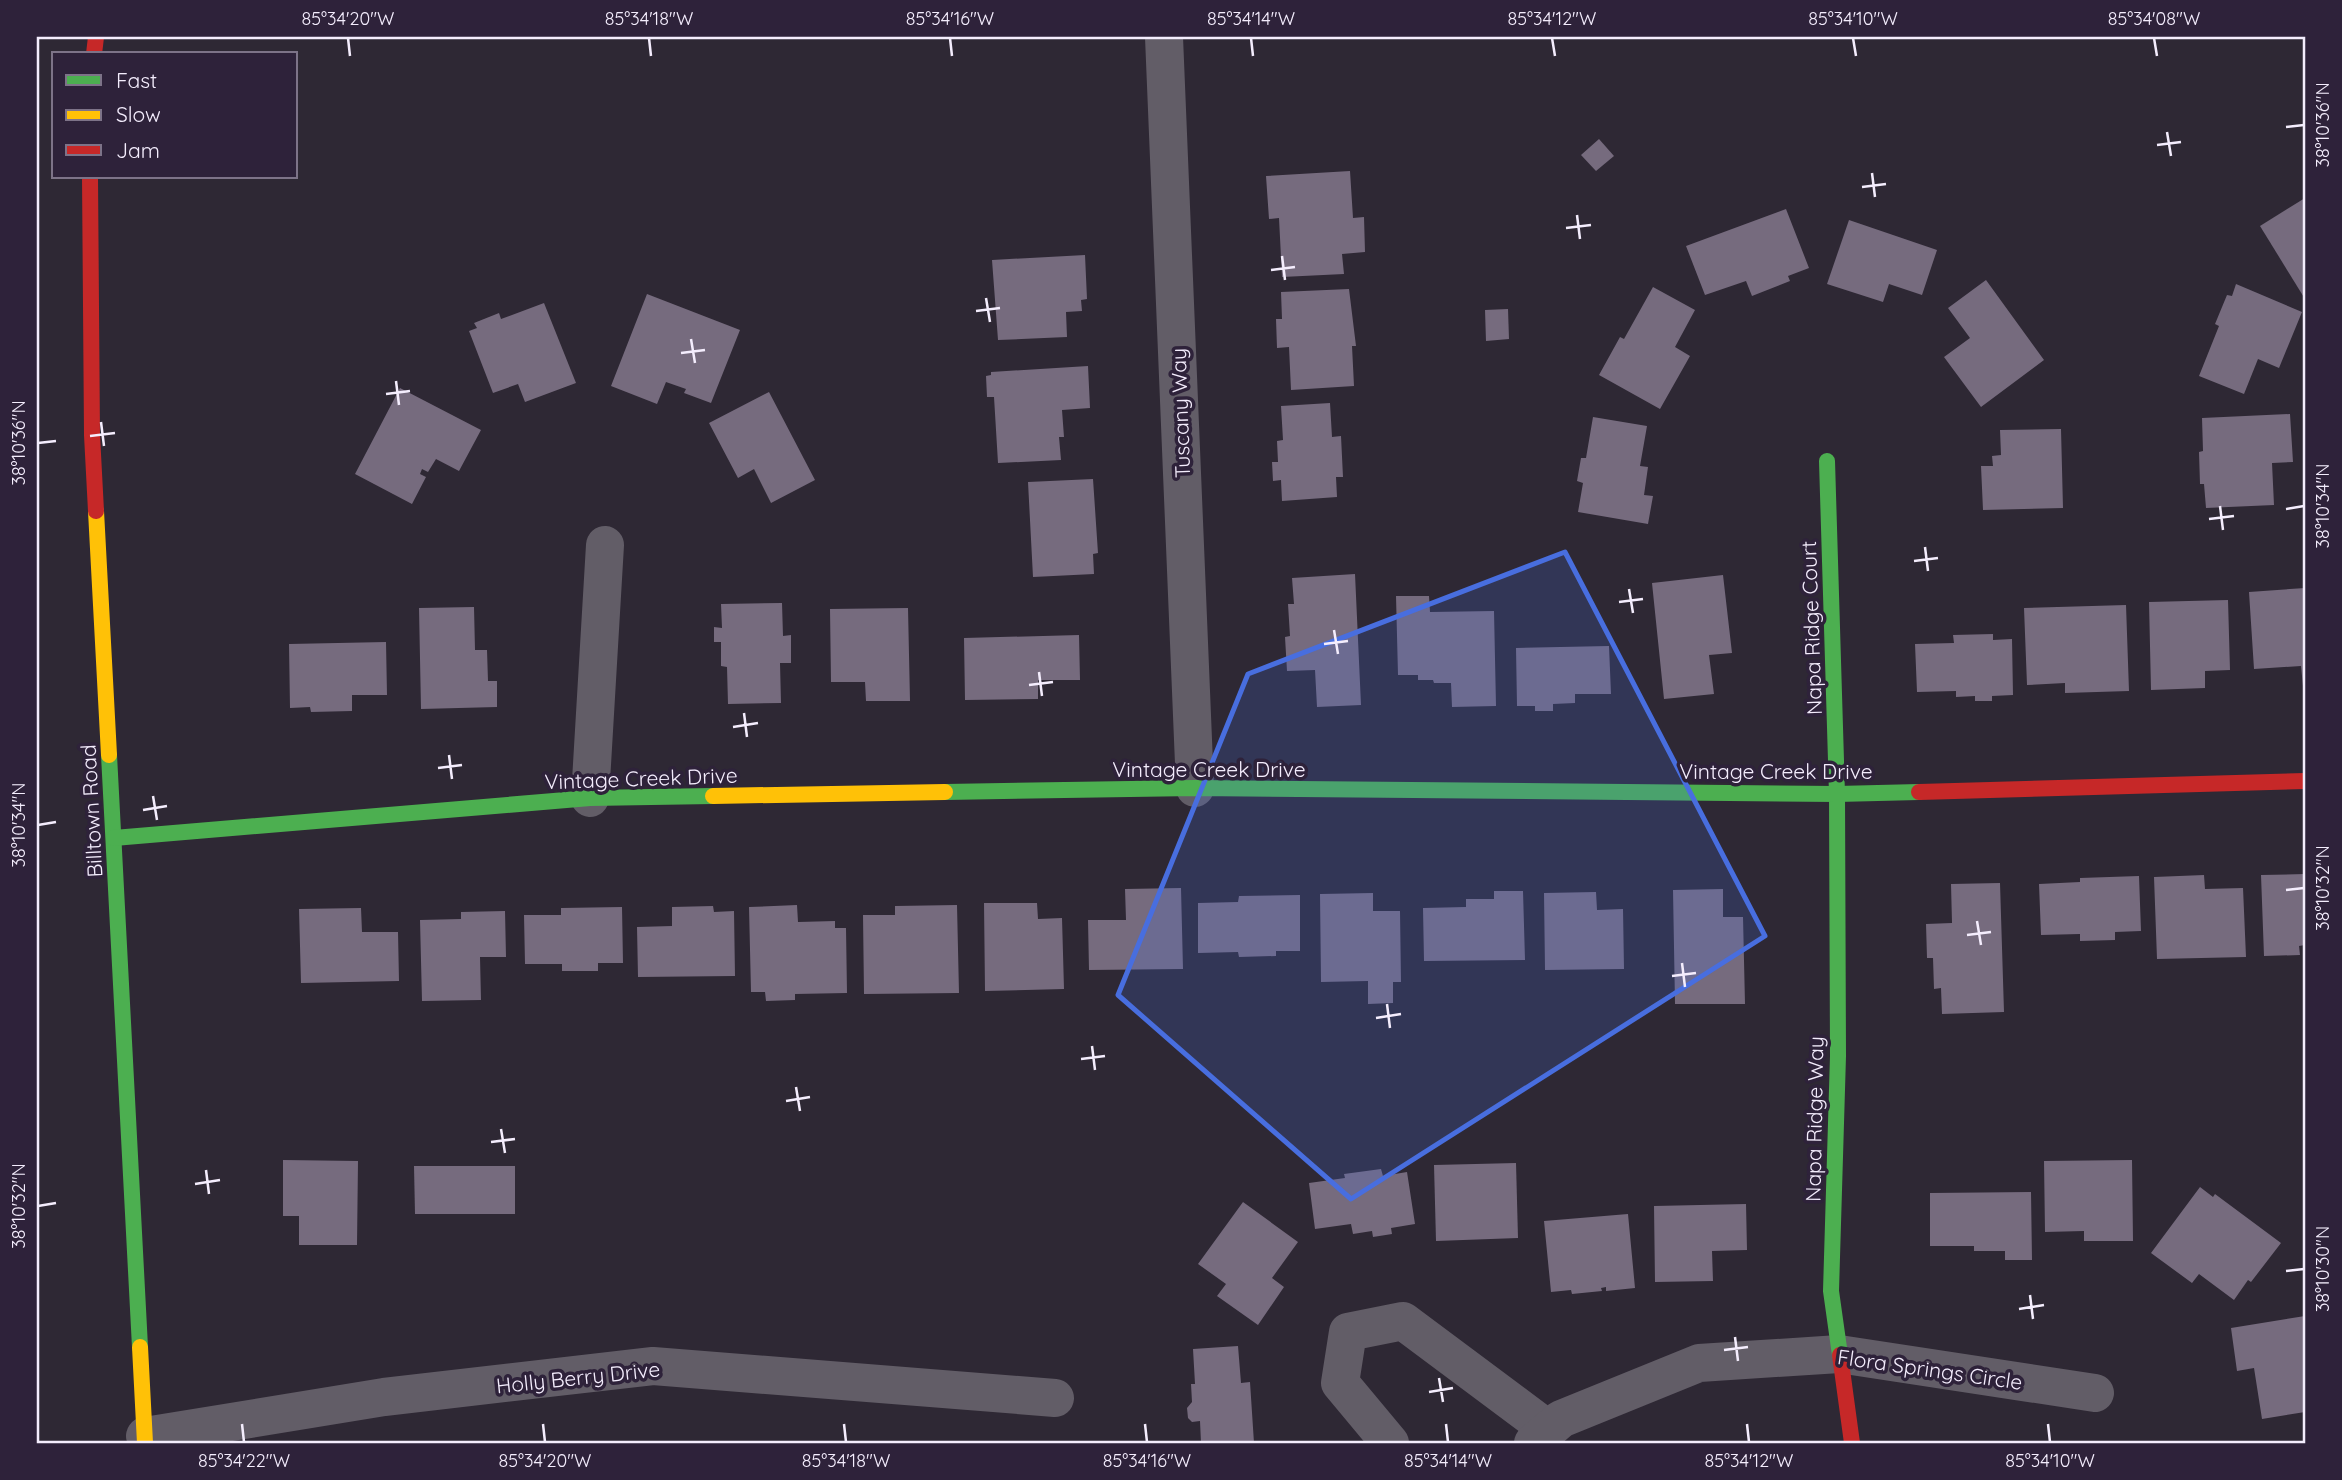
<svg xmlns="http://www.w3.org/2000/svg" width="2342" height="1480" font-family="Quicksand,sans-serif">
  <style>
    .building { fill: #766b7e }
    .lines { fill: none; stroke-linecap: round; stroke-linejoin: round }
    .street { stroke: #625d67; stroke-width: 38 }
    .fast { stroke: #4caf50; stroke-width: 16 }
    .slow { stroke: #ffc107; stroke-width: 16 }
    .jam { stroke: #c62828; stroke-width: 16 }
    .marked { fill: #486edf; fill-opacity: 0.2; stroke: #486edf; stroke-width: 5; stroke-linejoin: round }
    .ticks { fill: none; stroke: #f4edfd; stroke-width: 2.5 }
    .labels { text-anchor: middle; dominant-baseline: central; stroke-width: 7; stroke-linejoin: round; paint-order: stroke }
    .street-label { font-size: 21px; fill: #f4edfd; stroke: #2e223a }
    .neatline { fill: none; stroke: #f4edfd; stroke-width: 2.5 }
    .ticks-label { font-size: 18px; text-anchor: middle; fill: #f4edfd }
  </style>
  <rect width="100%" height="100%" fill="#2e2834"/>
  <!-- building -->
  <g class="building">
    <polygon points="1599,139 1614,156 1596,171 1581,155"/>
    <polygon points="1350,171 1353,218 1364,217 1365,252 1342,254 1344,274 1282,277 1279,218 1269,219 1266,176"/>
    <polygon points="2305,198 2305,299 2260,226"/>
    <polygon points="1786,209 1809,268 1788,276 1790,281 1752,296 1746,281 1705,295 1686,246"/>
    <polygon points="1849,220 1937,250 1922,295 1889,284 1883,302 1827,284"/>
    <polygon points="1085,255 1087,299 1081,300 1082,311 1066,312 1067,337 998,340 992,260"/>
    <polygon points="1986,280 2044,360 1981,407 1944,357 1970,338 1948,308"/>
    <polygon points="2236,284 2302,312 2279,368 2258,359 2244,394 2199,376 2219,326 2215,324 2227,295 2232,296"/>
    <polygon points="1653,287 1695,310 1675,347 1690,356 1660,409 1599,375 1620,337 1624,339"/>
    <polygon points="1349,289 1356,346 1352,346 1354,386 1291,390 1289,347 1277,348 1276,319 1282,319 1281,292"/>
    <polygon points="647,294 740,330 711,403 684,393 686,389 666,382 657,404 611,386"/>
    <polygon points="544,303 576,383 525,402 518,384 493,393 469,331 477,328 474,323 499,313 501,319"/>
    <polygon points="1508,309 1509,339 1486,341 1485,310"/>
    <polygon points="1088,366 1090,408 1062,410 1064,437 1059,437 1061,460 998,463 994,397 987,397 986,376 991,375 991,372"/>
    <polygon points="400,388 481,430 459,471 436,459 428,472 422,469 420,474 426,477 412,504 355,474"/>
    <polygon points="769,392 815,480 771,503 754,469 738,478 709,423"/>
    <polygon points="1330,403 1332,437 1341,436 1343,477 1336,477 1337,497 1282,501 1281,480 1273,481 1272,462 1278,462 1277,441 1283,440 1281,406"/>
    <polygon points="2290,414 2293,462 2272,463 2274,505 2206,508 2204,484 2200,484 2199,452 2203,451 2202,418"/>
    <polygon points="1593,417 1647,426 1640,466 1648,467 1644,495 1653,496 1648,524 1578,512 1583,483 1577,481 1581,458 1586,458"/>
    <polygon points="2061,429 2063,508 1983,510 1981,466 1993,466 1992,456 2001,455 2000,430"/>
    <polygon points="1093,479 1098,553 1093,554 1094,574 1033,577 1028,482"/>
    <polygon points="1355,574 1361,705 1317,707 1315,670 1287,671 1285,637 1290,636 1288,604 1294,604 1292,578"/>
    <polygon points="1723,575 1732,653 1709,655 1714,694 1664,699 1652,583"/>
    <polygon points="2305,588 2305,685 2303,686 2301,666 2254,669 2249,592"/>
    <polygon points="1396,596 1429,596 1430,612 1494,611 1496,706 1452,707 1451,683 1434,683 1433,680 1418,680 1418,675 1398,675"/>
    <polygon points="2228,600 2230,670 2205,671 2205,688 2151,690 2149,602"/>
    <polygon points="782,603 783,636 791,635 791,663 780,663 781,703 728,704 727,667 721,666 721,642 714,642 714,627 722,628 721,604"/>
    <polygon points="2126,605 2129,691 2065,693 2065,683 2027,685 2024,608"/>
    <polygon points="474,607 475,650 487,650 488,681 497,681 497,707 421,709 419,608"/>
    <polygon points="908,608 910,701 866,701 865,682 831,682 830,609"/>
    <polygon points="1993,634 1993,640 2012,639 2013,695 1992,696 1992,701 1975,701 1975,696 1956,697 1956,691 1917,692 1915,644 1954,643 1953,635"/>
    <polygon points="1079,635 1080,680 1038,680 1038,699 965,700 964,638"/>
    <polygon points="386,642 387,695 352,695 352,711 311,712 310,707 290,708 289,644"/>
    <polygon points="1609,646 1611,694 1575,694 1575,703 1553,704 1553,711 1535,711 1535,706 1517,706 1516,648"/>
    <polygon points="2305,874 2305,945 2299,946 2300,955 2264,956 2261,875"/>
    <polygon points="2204,875 2205,889 2243,888 2246,957 2157,959 2154,877"/>
    <polygon points="2139,876 2141,931 2115,932 2115,940 2080,941 2080,934 2041,935 2039,884 2080,882 2080,878"/>
    <polygon points="2000,883 2004,1012 1942,1014 1941,988 1934,989 1933,958 1927,958 1926,924 1952,923 1951,884"/>
    <polygon points="1181,888 1183,969 1089,970 1088,920 1126,920 1125,889"/>
    <polygon points="1723,889 1723,917 1743,917 1745,1004 1675,1004 1673,890"/>
    <polygon points="1494,891 1523,891 1525,960 1424,961 1423,908 1466,907 1466,899 1494,899"/>
    <polygon points="1596,892 1597,910 1623,909 1624,969 1545,970 1544,893"/>
    <polygon points="1373,893 1373,911 1400,911 1401,982 1393,982 1393,1003 1368,1004 1368,981 1321,982 1320,894"/>
    <polygon points="1300,895 1300,951 1276,951 1276,956 1239,957 1238,952 1198,953 1198,903 1238,902 1239,896"/>
    <polygon points="984,903 1037,903 1038,919 1062,918 1064,989 985,991"/>
    <polygon points="797,905 798,922 835,921 835,928 846,928 847,993 795,994 795,1000 766,1001 765,992 751,992 749,907"/>
    <polygon points="957,905 959,993 864,994 863,915 895,915 895,906"/>
    <polygon points="713,906 714,912 734,911 735,976 638,977 637,927 672,926 672,907"/>
    <polygon points="622,907 623,963 598,963 598,971 562,971 562,964 525,964 524,915 561,915 561,908"/>
    <polygon points="361,908 362,932 398,932 399,981 301,983 299,909"/>
    <polygon points="505,911 506,957 480,957 481,1000 422,1001 420,920 461,919 461,912"/>
    <polygon points="283,1160 358,1161 357,1245 299,1245 299,1216 283,1216"/>
    <polygon points="2132,1160 2133,1241 2084,1241 2084,1231 2045,1232 2044,1161"/>
    <polygon points="1516,1163 1518,1238 1436,1241 1434,1165"/>
    <polygon points="414,1166 515,1166 515,1214 415,1214"/>
    <polygon points="1381,1169 1383,1176 1407,1172 1415,1224 1391,1228 1392,1234 1373,1237 1372,1231 1353,1234 1351,1224 1315,1229 1309,1183 1345,1178 1344,1174"/>
    <polygon points="2200,1187 2213,1197 2215,1194 2281,1243 2251,1282 2248,1280 2234,1300 2199,1274 2192,1283 2151,1253"/>
    <polygon points="2031,1192 2032,1260 2005,1260 2005,1251 1974,1251 1974,1246 1930,1246 1930,1193"/>
    <polygon points="1243,1202 1298,1242 1272,1278 1284,1287 1258,1325 1217,1296 1226,1284 1198,1264"/>
    <polygon points="1746,1204 1747,1250 1712,1251 1713,1281 1655,1282 1654,1206"/>
    <polygon points="1628,1214 1635,1288 1606,1291 1606,1287 1601,1288 1602,1291 1572,1294 1571,1290 1551,1292 1544,1221"/>
    <polygon points="2305,1316 2305,1412 2262,1419 2254,1368 2237,1371 2231,1328"/>
    <polygon points="1238,1346 1241,1383 1250,1382 1254,1443 1201,1443 1200,1421 1192,1422 1188,1418 1187,1408 1192,1402 1191,1384 1195,1384 1193,1349"/>
  </g>
  <g class="lines">
    <!-- street -->
    <g class="street">
      <polyline points="1164,37 1195,788"/>
      <polyline points="590,798 605,545"/>
      <polyline points="145,1436 384,1397 653,1366 1055,1398"/>
      <polyline points="1390,1443 1340,1383 1348,1332 1403,1321 1549,1430"/>
      <polyline points="1533,1443 1561,1419 1699,1363 1839,1354 2095,1393"/>
    </g>
    <!-- fast -->
    <g class="fast">
      <polyline points="1827,461 1837,794 1838,1056 1831,1291 1840,1355"/>
      <polyline points="109,755 140,1347"/>
      <polyline points="945,792 1195,788 1837,794 1919,792"/>
      <polyline points="114,838 590,798 713,796"/>
    </g>
    <!-- slow -->
    <g class="slow">
      <polyline points="96,511 109,755"/>
      <polyline points="713,796 945,792"/>
      <polyline points="140,1347 145,1443"/>
    </g>
    <!-- jam -->
    <g class="jam">
      <polyline points="94,54 96,37"/>
      <polyline points="90,177 92,435 96,511"/>
      <polyline points="1919,792 2305,781"/>
      <polyline points="1840,1355 1852,1443"/>
    </g>
  </g>
  <!-- marked area -->
  <path class="marked" d="M1565,552L1765,936L1351,1199L1118,995L1248,674Z"/>
  <!-- ticks -->
  <path class="ticks" d="M348,38L350,56M649,38L651,56M950,38L952,56M1251,38L1253,56M1552,38L1555,56M1853,38L1856,56M2154,38L2157,56M2286,127L2304,125M2167,132L2171,156M2157,145L2181,142M1872,173L1875,197M1862,187L1886,184M1577,215L1580,239M1566,228L1591,225M1282,256L1285,280M1271,270L1295,267M986,298L990,322M976,311L1000,308M691,339L695,363M681,353L705,350M396,381L399,405M386,394L410,391M101,422L104,446M90,436L115,433M38,443L56,441M2220,506L2223,530M2286,509L2304,506M2209,519L2234,516M1925,547L1928,571M1914,561L1938,558M1629,589L1633,613M1619,602L1643,599M1334,630L1338,654M1324,644L1348,641M1039,672L1042,696M1029,685L1053,682M744,713L747,737M733,727L758,723M449,755L452,779M438,768L462,765M153,796L157,820M143,810L167,806M38,825L56,822M2286,890L2304,888M1977,921L1981,945M1967,935L1991,932M1682,963L1685,987M1672,976L1696,973M1387,1004L1390,1028M1376,1018L1401,1014M1092,1046L1095,1070M1081,1059L1105,1056M796,1087L800,1111M786,1101L810,1097M501,1129L505,1153M491,1142L515,1139M206,1170L209,1194M195,1184L220,1180M38,1206L56,1203M2286,1271L2304,1269M2030,1295L2033,1319M2019,1309L2044,1305M1735,1337L1738,1361M1724,1350L1748,1347M1439,1378L1443,1402M1429,1392L1453,1388M242,1424L244,1442M543,1424L545,1442M844,1424L846,1442M1145,1424L1147,1442M1446,1424L1448,1442M1747,1424L1749,1442M2048,1424L2050,1442"/>
  <g class="labels">
    <!-- street labels -->
    <g class="street-label">
      <text transform="translate(1180 413) rotate(-92)">Tuscany Way</text>
      <text transform="translate(1811 628) rotate(-92)">Napa Ridge Court</text>
      <text x="1209" y="769">Vintage Creek Drive</text>
      <text x="1776" y="771">Vintage Creek Drive</text>
      <text transform="translate(641 778) rotate(-2)">Vintage Creek Drive</text>
      <text transform="translate(91 811) rotate(-93)">Billtown Road</text>
      <text transform="translate(1814 1119) rotate(-89)">Napa Ridge Way</text>
      <text transform="translate(1930 1369) rotate(8)">Flora Springs Circle</text>
      <text transform="translate(578 1377) rotate(-6)">Holly Berry Drive</text>
    </g>
  </g>
  <!-- border -->
  <rect width="2342" height="1480" fill="none" stroke="#2e223a" stroke-width="77"/>
  <!-- legend -->
  <rect x="52" y="52" width="245" height="126" fill="#2e223a" stroke="#7d7388" stroke-width="2"/>
  <rect x="66" y="75" width="35" height="10" fill="#4caf50" stroke="#7d7388" stroke-width="2"/>
  <text x="116" y="88" font-size="21" fill="#f4edfd">Fast</text>
  <rect x="66" y="110" width="35" height="10" fill="#ffc107" stroke="#7d7388" stroke-width="2"/>
  <text x="116" y="122" font-size="21" fill="#f4edfd">Slow</text>
  <rect x="66" y="145" width="35" height="10" fill="#c62828" stroke="#7d7388" stroke-width="2"/>
  <text x="116" y="158" font-size="21" fill="#f4edfd">Jam</text>
  <rect x="38" y="38" width="2266" height="1404" class="neatline"/>
  <g class="ticks-label">
    <text x="348" y="25">85°34'20"W</text>
    <text x="649" y="25">85°34'18"W</text>
    <text x="950" y="25">85°34'16"W</text>
    <text x="1251" y="25">85°34'14"W</text>
    <text x="1552" y="25">85°34'12"W</text>
    <text x="1853" y="25">85°34'10"W</text>
    <text x="2154" y="25">85°34'08"W</text>
    <text transform="translate(2323 125) rotate(-90)" y="6">38°10'36"N</text>
    <text transform="translate(19 443) rotate(-90)" y="6">38°10'36"N</text>
    <text transform="translate(2323 506) rotate(-90)" y="6">38°10'34"N</text>
    <text transform="translate(19 825) rotate(-90)" y="6">38°10'34"N</text>
    <text transform="translate(2323 888) rotate(-90)" y="6">38°10'32"N</text>
    <text transform="translate(19 1206) rotate(-90)" y="6">38°10'32"N</text>
    <text transform="translate(2323 1269) rotate(-90)" y="6">38°10'30"N</text>
    <text x="244" y="1467">85°34'22"W</text>
    <text x="545" y="1467">85°34'20"W</text>
    <text x="846" y="1467">85°34'18"W</text>
    <text x="1147" y="1467">85°34'16"W</text>
    <text x="1448" y="1467">85°34'14"W</text>
    <text x="1749" y="1467">85°34'12"W</text>
    <text x="2050" y="1467">85°34'10"W</text>
  </g>
</svg>
